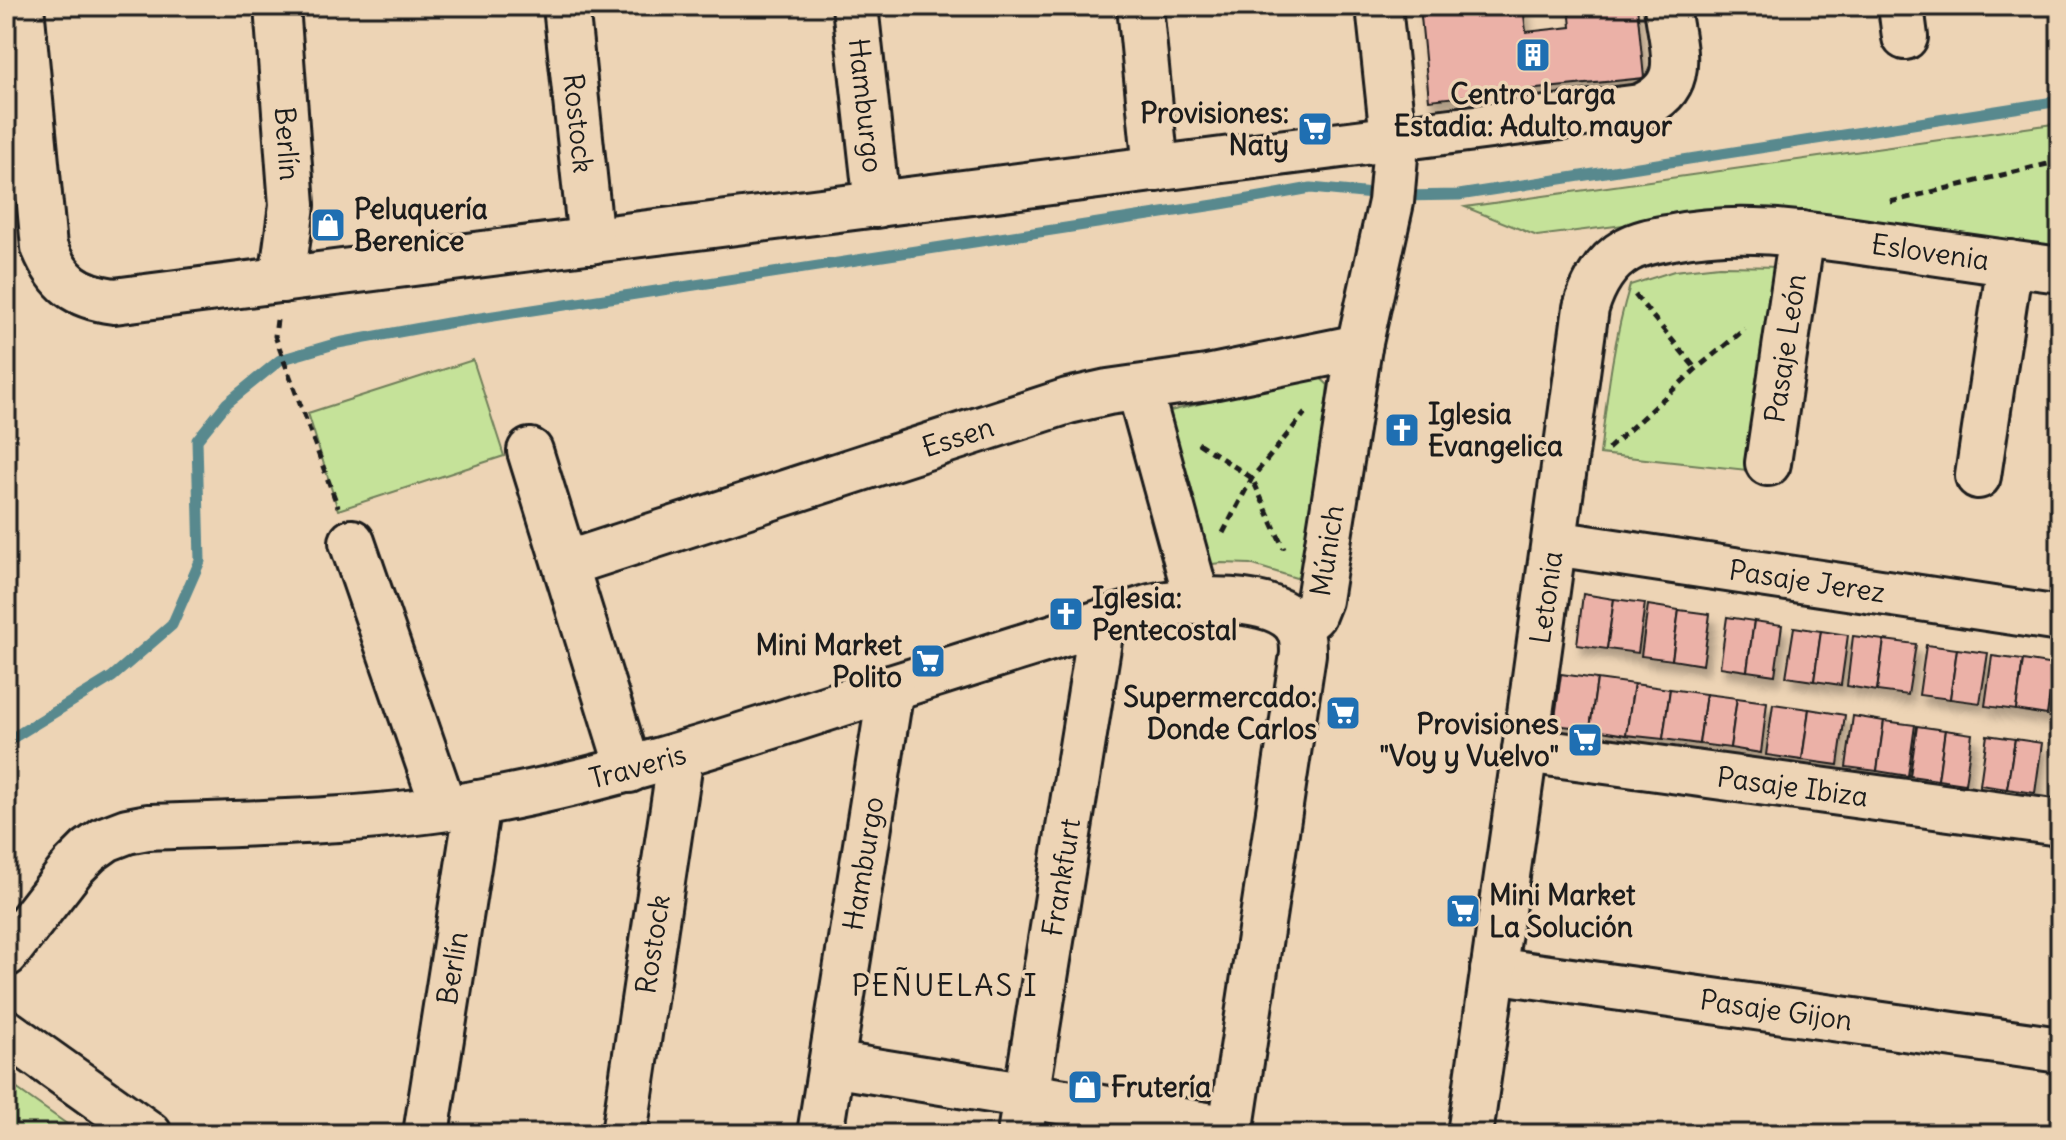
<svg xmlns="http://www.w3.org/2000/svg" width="2066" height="1140" font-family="Delius,sans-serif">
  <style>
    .green { fill: #c5e299; stroke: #707f5a; stroke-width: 2 }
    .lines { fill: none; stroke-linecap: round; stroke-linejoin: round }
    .stream { stroke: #59898e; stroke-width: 11 }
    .building { fill: #ebb1a7; stroke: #1c1c1c; stroke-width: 2; filter: url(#shadow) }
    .minor-casing { stroke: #1c1c1c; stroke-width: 50 }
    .secondary-casing { stroke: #1c1c1c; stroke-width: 50 }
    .path { stroke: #1c1c1c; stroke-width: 5; stroke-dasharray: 8 6; stroke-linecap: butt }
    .minor { stroke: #edd4b5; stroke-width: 44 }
    .secondary { stroke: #edd4b5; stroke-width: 44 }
    .labels { text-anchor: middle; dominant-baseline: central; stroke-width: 7; stroke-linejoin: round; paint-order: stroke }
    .poi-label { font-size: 28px; font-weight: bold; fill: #1c1c1c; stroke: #edd4b5; text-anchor: start }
    .street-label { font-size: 28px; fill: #1c1c1c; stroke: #edd4b5 }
    .neighbourhood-label { font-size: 30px; letter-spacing: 2px; fill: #1c1c1c; stroke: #edd4b5 }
  </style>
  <defs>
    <filter id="shadow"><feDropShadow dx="5" dy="9" stdDeviation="4" flood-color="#0004"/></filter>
  </defs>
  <rect width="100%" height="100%" fill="#edd4b5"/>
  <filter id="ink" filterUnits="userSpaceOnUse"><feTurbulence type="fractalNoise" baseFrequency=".0125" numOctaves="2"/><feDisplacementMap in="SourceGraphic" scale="16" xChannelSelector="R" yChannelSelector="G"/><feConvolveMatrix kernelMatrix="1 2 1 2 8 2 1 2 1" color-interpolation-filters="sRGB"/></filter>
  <g filter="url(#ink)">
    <!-- green -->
    <g class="green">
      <polygon points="2060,123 2060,259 1647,222 1537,236 1465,207"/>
      <path d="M1719,266L1786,267L1756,471L1600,454C1607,397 1613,341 1630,285L1674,271Z"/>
      <polygon points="473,360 504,456 338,510 308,413"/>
      <polygon points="1317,375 1328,385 1305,574 1296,578 1250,564 1222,563 1201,565 1166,412"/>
      <polygon points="6,1081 81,1134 6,1134"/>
    </g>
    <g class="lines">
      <!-- stream -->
      <g class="stream">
        <polyline points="1400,196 1459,195 2060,101"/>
        <polyline points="6,742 112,677 172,625 200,561 197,440 227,403 280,360 338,343 448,323 1221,204 1311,188 1383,195"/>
      </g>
    </g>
    <!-- building -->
    <g class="building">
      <polygon points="1420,6 1523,6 1526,32 1571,27 1569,6 1637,6 1644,78 1429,100"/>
      <polygon points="1583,594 1614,599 1607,649 1577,645"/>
      <polygon points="1614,599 1645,603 1638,653 1607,649"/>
      <polygon points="1648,605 1679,610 1672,660 1641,656"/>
      <polygon points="1679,610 1710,614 1703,665 1672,660"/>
      <polygon points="1727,617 1754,621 1747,671 1720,667"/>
      <polygon points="1754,621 1782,625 1775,675 1747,671"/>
      <polygon points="1794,627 1821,631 1814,681 1786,677"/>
      <polygon points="1821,631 1848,635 1841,685 1814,681"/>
      <polygon points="1853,636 1884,640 1877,691 1847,686"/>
      <polygon points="1884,640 1916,644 1908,695 1877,691"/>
      <polygon points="1926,645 1957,649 1950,699 1919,695"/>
      <polygon points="1957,649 1988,653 1980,703 1950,699"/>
      <polygon points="1992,656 2023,660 2016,710 1985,706"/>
      <polygon points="2023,660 2054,665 2047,715 2016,710"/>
      <polygon points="1561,674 1597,679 1590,729 1554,725"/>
      <polygon points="1597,679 1634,684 1626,735 1590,729"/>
      <polygon points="1634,684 1670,689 1663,739 1626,735"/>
      <polygon points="1670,689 1706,694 1699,744 1663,739"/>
      <polygon points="1706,694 1737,698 1730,748 1699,744"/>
      <polygon points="1737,698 1767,702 1761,753 1730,748"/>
      <polygon points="1773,704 1809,709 1802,760 1766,755"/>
      <polygon points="1809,709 1845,715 1838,765 1802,760"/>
      <polygon points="1853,716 1884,721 1877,771 1846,767"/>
      <polygon points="1884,721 1915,725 1908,776 1877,771"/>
      <polygon points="1917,726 1945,730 1938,780 1910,776"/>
      <polygon points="1945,730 1972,734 1965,784 1938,780"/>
      <polygon points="1987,735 2015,739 2007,789 1980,785"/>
      <polygon points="2015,739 2042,743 2035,793 2007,789"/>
    </g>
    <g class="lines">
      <defs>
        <g id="minor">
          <path d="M21,6L44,247C59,283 76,296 114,301L1640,107C1690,86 1672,49 1667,6"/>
          <path id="s1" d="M277,6L292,205L282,280"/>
          <path id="s2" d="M566,6L591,241"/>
          <path id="s3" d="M855,6L877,205"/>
          <polyline points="1140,6 1156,169"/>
          <polyline points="1901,6 1905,37"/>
          <polyline points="1139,388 1197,599"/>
          <polyline points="530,451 629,770"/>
          <path id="s4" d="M1768,463L1802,234"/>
          <polyline points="1978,476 2010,263"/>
          <polyline points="352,542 444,808"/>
          <path id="s5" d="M1554,543L2060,619"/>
          <path id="s6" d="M566,564L1068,401L1108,392L1207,378L1359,347"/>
          <path id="s7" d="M1298,628L1313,615L1319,600L1359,347L1391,202L1395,156L1379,6"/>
          <path id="s8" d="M1525,750L2060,823"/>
          <path id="s9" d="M6,954L74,866L89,851L106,839L127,831L148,827C258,823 371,822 479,803C603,781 721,743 840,704C944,671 1047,639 1151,607C1187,599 1278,591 1299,629C1303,637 1303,645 1303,654L1230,1134"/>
          <path id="s10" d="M1493,970L2060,1050"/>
          <polyline points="831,1064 1231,1129"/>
          <path id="s11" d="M426,1134L478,803"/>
          <path id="s12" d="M624,1134L681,755"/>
          <path id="s13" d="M820,1134L891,688"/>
          <path id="s14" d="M1020,1134L1102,622"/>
          <path id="s15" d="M1470,1134L1525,750L1586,308C1593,285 1604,263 1627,250C1641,242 1657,240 1673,237C1748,222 1822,237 1897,247C1951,255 2006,263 2060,270"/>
        </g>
        <polyline id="secondary" points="6,1032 149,1134"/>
      </defs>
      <!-- minor casing -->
      <use href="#minor" class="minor-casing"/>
      <!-- secondary casing -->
      <use href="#secondary" class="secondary-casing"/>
      <!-- path -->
      <g class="path">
        <polyline points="1890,202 2060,161"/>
        <polyline points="1635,295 1696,369"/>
        <polyline points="277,320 275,336 338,507"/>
        <polyline points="1198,443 1252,478 1284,549"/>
        <polyline points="1608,449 1696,369 1745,329"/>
        <polyline points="1223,533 1252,478 1305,413"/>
      </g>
      <!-- minor -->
      <use href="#minor" class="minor"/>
      <!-- secondary -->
      <use href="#secondary" class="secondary"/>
    </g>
  </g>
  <!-- icons -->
  <defs>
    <symbol id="building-square" viewBox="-11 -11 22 22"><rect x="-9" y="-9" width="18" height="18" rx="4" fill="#1f6fb2" stroke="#edd4b5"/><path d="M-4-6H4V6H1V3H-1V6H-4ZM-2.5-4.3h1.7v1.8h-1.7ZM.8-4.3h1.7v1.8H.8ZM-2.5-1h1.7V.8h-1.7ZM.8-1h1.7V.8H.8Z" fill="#fff"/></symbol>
    <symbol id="supermarket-square" viewBox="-11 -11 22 22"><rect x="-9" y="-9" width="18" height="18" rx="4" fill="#1f6fb2" stroke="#edd4b5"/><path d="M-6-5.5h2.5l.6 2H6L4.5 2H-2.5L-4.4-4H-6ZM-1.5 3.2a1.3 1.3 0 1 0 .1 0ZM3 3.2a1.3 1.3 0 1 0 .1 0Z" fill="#fff"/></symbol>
    <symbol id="shop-square" viewBox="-11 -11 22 22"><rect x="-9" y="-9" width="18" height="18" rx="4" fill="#1f6fb2" stroke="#edd4b5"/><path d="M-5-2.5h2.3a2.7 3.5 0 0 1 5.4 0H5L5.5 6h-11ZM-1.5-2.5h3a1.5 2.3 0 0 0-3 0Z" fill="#fff"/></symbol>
    <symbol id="church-square" viewBox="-11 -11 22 22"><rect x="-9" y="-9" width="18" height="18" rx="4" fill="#1f6fb2" stroke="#edd4b5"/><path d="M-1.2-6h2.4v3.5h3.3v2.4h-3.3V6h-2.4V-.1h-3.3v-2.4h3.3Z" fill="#fff"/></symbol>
  </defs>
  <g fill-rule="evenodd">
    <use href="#building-square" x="1513" y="35" width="40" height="40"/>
    <use href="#supermarket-square" x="1295" y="109" width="40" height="40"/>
    <use href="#shop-square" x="308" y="205" width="40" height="40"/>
    <use href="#church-square" x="1382" y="410" width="40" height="40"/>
    <use href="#church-square" x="1046" y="594" width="40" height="40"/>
    <use href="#supermarket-square" x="908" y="641" width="40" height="40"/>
    <use href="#supermarket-square" x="1323" y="693" width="40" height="40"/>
    <use href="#supermarket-square" x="1565" y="720" width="40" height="40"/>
    <use href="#supermarket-square" x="1443" y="891" width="40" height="40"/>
    <use href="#shop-square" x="1065" y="1067" width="40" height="40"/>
  </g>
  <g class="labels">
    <!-- poi labels -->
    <g class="poi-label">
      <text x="1533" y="94" text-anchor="middle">Centro Larga<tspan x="1533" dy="32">Estadia: Adulto mayor</tspan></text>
      <text x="1289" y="113" text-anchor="end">Provisiones:<tspan x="1289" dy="32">Naty</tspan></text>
      <text x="354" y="209">Peluquería<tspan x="354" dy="32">Berenice</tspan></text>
      <text x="1428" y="414">Iglesia<tspan x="1428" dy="32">Evangelica</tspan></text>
      <text x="1092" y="598">Iglesia:<tspan x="1092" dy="32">Pentecostal</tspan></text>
      <text x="902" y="645" text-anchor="end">Mini Market<tspan x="902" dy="32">Polito</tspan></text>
      <text x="1317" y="697" text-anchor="end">Supermercado:<tspan x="1317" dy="32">Donde Carlos</tspan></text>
      <text x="1559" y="724" text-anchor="end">Provisiones<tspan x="1559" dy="32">"Voy y Vuelvo"</tspan></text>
      <text x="1489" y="895">Mini Market<tspan x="1489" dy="32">La Solución</tspan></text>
      <text x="1111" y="1087">Frutería</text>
    </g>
    <!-- street labels -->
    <g class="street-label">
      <text stroke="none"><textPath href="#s3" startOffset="100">Hamburgo</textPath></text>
      <text stroke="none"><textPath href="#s2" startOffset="118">Rostock</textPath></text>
      <text stroke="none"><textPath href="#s1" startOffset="138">Berlín</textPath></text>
      <text stroke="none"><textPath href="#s15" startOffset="1214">Eslovenia</textPath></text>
      <text stroke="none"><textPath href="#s4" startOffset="116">Pasaje León</textPath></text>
      <text stroke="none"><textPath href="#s6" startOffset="412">Essen</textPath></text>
      <text stroke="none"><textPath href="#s7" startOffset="86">Múnich</textPath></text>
      <text stroke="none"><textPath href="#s5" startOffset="256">Pasaje Jerez</textPath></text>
      <text stroke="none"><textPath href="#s15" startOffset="542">Letonia</textPath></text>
      <text stroke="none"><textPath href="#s9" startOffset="692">Traveris</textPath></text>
      <text stroke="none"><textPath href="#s8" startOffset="270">Pasaje Ibiza</textPath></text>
      <text stroke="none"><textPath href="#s13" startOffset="274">Hamburgo</textPath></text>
      <text stroke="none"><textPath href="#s14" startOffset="260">Frankfurt</textPath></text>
      <text stroke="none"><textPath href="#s12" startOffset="192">Rostock</textPath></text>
      <text stroke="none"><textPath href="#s11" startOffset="168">Berlín</textPath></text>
      <text stroke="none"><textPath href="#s10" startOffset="286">Pasaje Gijon</textPath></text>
    </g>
    <!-- neighbourhood labels -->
    <g class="neighbourhood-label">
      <text x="945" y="985">PEÑUELAS I</text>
    </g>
  </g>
  <!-- margin -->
  <rect width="2066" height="1140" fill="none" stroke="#edd4b5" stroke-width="32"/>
  <rect x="16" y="16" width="2034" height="1108" fill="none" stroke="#1c1c1c" stroke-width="3" filter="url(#ink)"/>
</svg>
